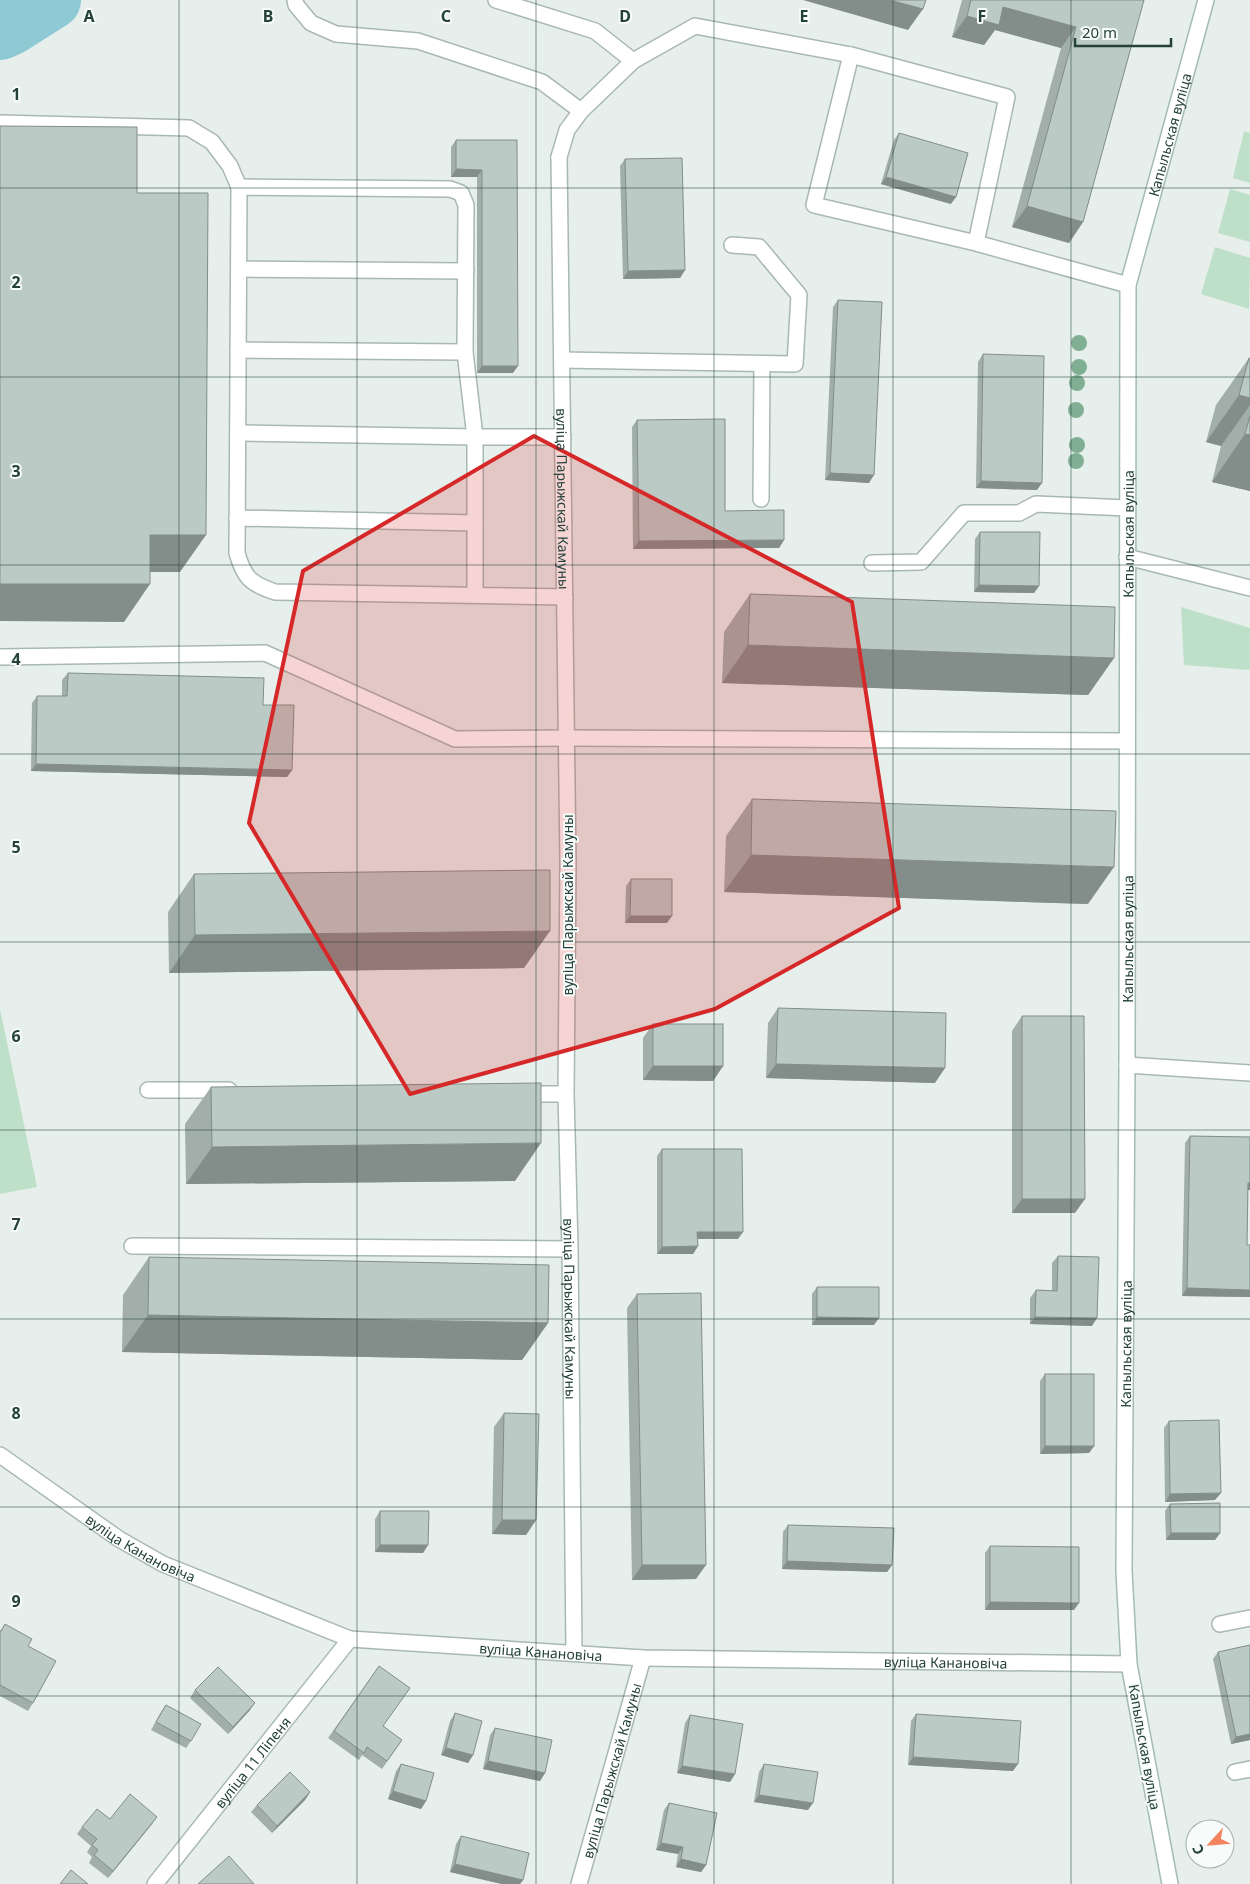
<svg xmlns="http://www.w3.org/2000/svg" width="1250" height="1884" font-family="'Noto Sans',sans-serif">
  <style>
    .green { fill: #bfe0c8 }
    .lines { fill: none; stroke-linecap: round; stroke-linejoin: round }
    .river { stroke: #8ec9d4; stroke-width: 58 }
    .lane-casing { stroke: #a8b8b2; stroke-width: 18 }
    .street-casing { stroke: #a8b8b2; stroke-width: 18 }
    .secondary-casing { stroke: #a4bbb3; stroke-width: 18 }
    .lane { stroke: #fff; stroke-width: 15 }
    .street { stroke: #fff; stroke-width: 15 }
    .secondary { stroke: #fff; stroke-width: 15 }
    .tree { fill: #80af93 }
    .wall { fill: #a1aea9 }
    .shaded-wall { fill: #838d89 }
    .building { fill: #bbcac4; stroke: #838d89 }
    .marked { fill: #d62828; fill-opacity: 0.2; stroke: #d62828; stroke-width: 4; stroke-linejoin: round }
    .grid { fill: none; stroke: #24423a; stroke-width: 1; stroke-opacity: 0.55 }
    .labels { text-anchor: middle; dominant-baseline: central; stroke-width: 4; stroke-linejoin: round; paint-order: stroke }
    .street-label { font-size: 14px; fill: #24423a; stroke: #f7fbf9 }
    .grid-label { font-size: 16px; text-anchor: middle; font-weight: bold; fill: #24423a; stroke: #f7fbf9; stroke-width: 4; stroke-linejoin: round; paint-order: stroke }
  </style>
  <rect width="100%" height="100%" fill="#e6efeb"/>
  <!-- green -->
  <g class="green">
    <polygon points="1244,131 1250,133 1250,183 1233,178"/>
    <polygon points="1230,189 1250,195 1250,242 1218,233"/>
    <polygon points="1215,247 1250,258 1249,309 1201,294"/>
    <polygon points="1181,607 1250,628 1250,670 1184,665"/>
    <polygon points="0,1009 37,1187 0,1194"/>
  </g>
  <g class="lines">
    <!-- river -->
    <polyline class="river" points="0,31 11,26 52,0"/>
    <defs>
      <g id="lane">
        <polyline points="295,0 296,5 311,23 336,34 418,41 542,82 581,111"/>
        <polyline points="496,0 595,31 633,61"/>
        <polyline points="0,123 189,128 212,142 230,166 239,187"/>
        <polyline points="559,157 567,130 581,111 633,61 695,26 851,55"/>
        <polyline points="976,243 1007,97 851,55 814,205 976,243 1128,285"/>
        <polyline points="239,269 466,271"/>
        <polyline points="238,350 465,352"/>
        <polyline points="562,360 795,364 799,295 759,247 732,245"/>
        <polyline points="238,433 475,437 563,437"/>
        <polyline points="761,499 762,364"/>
        <polyline points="237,518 475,523"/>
        <polyline points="1127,557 1250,588"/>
        <polyline points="872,563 921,562 964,513 1019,513 1036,504 1127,508"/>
        <path d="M475,595V437L465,352L466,205L461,193L450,189L239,187L237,553C244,578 251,584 275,592L565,597"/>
        <polyline points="0,657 265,653 455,739 566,738 1126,741"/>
        <polyline points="1127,1065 1250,1073"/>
        <polyline points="148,1090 229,1090"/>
        <polyline points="522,1094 566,1094"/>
        <polyline points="132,1246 570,1249"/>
        <polyline points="1220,1624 1250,1618"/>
        <polyline points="1235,1772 1250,1769"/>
      </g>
      <g id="street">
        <path id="s1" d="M559,157L568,864L566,1094L570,1249L574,1652"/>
        <path id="s2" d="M0,1455L119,1539L163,1564L350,1639L643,1658L1129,1664"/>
        <path id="s3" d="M155,1884L350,1639"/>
        <path id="s4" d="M579,1884L643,1658"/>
      </g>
      <g id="secondary">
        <path id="s5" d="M1170,1884L1129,1664L1124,1571L1127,1065L1128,285L1206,0"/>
      </g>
    </defs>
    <!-- lane casing -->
    <use href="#lane" class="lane-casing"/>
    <!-- street casing -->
    <use href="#street" class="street-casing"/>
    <!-- secondary casing -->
    <use href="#secondary" class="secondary-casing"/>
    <!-- lane -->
    <use href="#lane" class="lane"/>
    <!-- street -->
    <use href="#street" class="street"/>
    <!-- secondary -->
    <use href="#secondary" class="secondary"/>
  </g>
  <!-- trees -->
  <g class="tree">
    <circle cx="1079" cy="343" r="8"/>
    <circle cx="1079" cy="367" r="8"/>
    <circle cx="1077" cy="383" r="8"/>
    <circle cx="1076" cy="410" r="8"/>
    <circle cx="1077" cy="445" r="8"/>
    <circle cx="1076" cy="461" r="8"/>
  </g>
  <!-- wall -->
  <g class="wall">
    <polygon points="962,0 1144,0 1083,222 1069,243 1012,227 1061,48 995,30 984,45 952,37"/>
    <polygon points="899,133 951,204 881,184 894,140"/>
    <polygon points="456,140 517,140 513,373 477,373 477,177 451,177 451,147"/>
    <polygon points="625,159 685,270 680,278 623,279 620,166"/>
    <polygon points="838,300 869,483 825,480 833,307"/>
    <polygon points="983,354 1037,490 976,488 978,362"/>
    <polygon points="1249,358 1250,358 1250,491 1212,482 1221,446 1206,442 1216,405"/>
    <polygon points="637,420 725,511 784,540 779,548 633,549 632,427"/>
    <polygon points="980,532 1039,586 1034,593 974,592 975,539"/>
    <polygon points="750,594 1114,658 1088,695 722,683 724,632"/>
    <polygon points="68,673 263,705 292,770 287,777 31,771 32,703 37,696 62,696 62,680"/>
    <polygon points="752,799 1088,904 724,892 726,836"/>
    <polygon points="194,874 524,968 169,973 168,912"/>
    <polygon points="631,879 667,923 625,923 626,886"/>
    <polygon points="778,1008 935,1083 766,1078 768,1023"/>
    <polygon points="1022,1016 1075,1213 1012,1213 1012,1031"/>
    <polygon points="653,1024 723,1066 713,1081 643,1080 643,1038"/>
    <polygon points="211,1087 515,1181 186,1184 185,1124"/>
    <polygon points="1190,1136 1250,1137 1250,1190 1248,1190 1247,1245 1250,1245 1250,1297 1182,1296 1185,1143"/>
    <polygon points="662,1149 738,1239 697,1239 698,1246 693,1254 657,1254 657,1156"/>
    <polygon points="1058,1256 1092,1326 1030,1324 1030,1298 1036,1290 1052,1291 1052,1263"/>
    <polygon points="149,1257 548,1323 522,1360 122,1352 123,1295"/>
    <polygon points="817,1287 874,1325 812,1325 812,1294"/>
    <polygon points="637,1294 696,1579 632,1580 627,1308"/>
    <polygon points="1045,1374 1094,1446 1089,1453 1040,1454 1040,1381"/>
    <polygon points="504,1413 536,1520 526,1535 492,1534 494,1427"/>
    <polygon points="1169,1421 1215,1500 1165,1502 1164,1428"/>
    <polygon points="1170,1504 1220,1533 1215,1540 1166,1540 1165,1511"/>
    <polygon points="380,1511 428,1545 423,1553 375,1552 375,1519"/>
    <polygon points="788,1525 892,1565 887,1572 782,1569 783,1532"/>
    <polygon points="990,1546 1074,1610 985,1610 985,1553"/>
    <polygon points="5,1624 28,1646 33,1703 28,1711 0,1696 0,1631"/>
    <polygon points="1250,1645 1250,1740 1231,1744 1213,1659 1218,1652"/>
    <polygon points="379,1666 383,1726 402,1740 382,1769 362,1755 359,1760 328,1738"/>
    <polygon points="195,1690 250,1710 228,1734 190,1698"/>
    <polygon points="166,1705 191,1741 186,1748 151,1730 161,1712"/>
    <polygon points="455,1713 473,1755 468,1763 441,1755 450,1721"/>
    <polygon points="916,1714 1013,1771 908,1765 911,1721"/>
    <polygon points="690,1715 735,1774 730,1782 677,1773 685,1723"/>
    <polygon points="495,1728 545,1773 540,1781 483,1769 490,1735"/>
    <polygon points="401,1764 426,1801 421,1809 388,1799 396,1771"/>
    <polygon points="764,1764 808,1810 754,1802 759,1772"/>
    <polygon points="310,1792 305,1800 272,1833 251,1812 257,1805"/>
    <polygon points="669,1803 706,1865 701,1872 676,1867 678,1854 656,1850 664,1810"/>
    <polygon points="110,1819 152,1824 108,1878 89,1863 92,1857 87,1852 91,1846 77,1834 82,1827"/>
    <polygon points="461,1836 523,1880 520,1884 502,1884 450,1872 456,1844"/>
  </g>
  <!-- shaded-wall -->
  <g class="shaded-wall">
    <polygon points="803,0 890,0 923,9 908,30"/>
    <polygon points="1003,7 1076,27 1061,48 995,30 984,45 952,37 967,16"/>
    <polygon points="456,169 482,170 477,177 451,177"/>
    <polygon points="886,177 956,197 951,204 881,184"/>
    <polygon points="1027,206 1083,222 1069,243 1012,227"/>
    <polygon points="685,270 680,278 623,279 628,271"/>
    <polygon points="482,366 518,366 513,373 477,373"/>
    <polygon points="1239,395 1250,398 1250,405 1221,446 1206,442"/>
    <polygon points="1245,434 1250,435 1250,491 1212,482"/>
    <polygon points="830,473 874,475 869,483 825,480"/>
    <polygon points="981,481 1042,483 1037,490 976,488"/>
    <polygon points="150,535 206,535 180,572 124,572"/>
    <polygon points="784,540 779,548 633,549 639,541"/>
    <polygon points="0,584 150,584 124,622 0,621"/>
    <polygon points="979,585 1039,586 1034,593 974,592"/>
    <polygon points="748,645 1114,658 1088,695 722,683"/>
    <polygon points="36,764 292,770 287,777 31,771"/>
    <polygon points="751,855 1114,867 1088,904 724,892"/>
    <polygon points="630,916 672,916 667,923 625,923"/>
    <polygon points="550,931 524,968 169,973 195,935"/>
    <polygon points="776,1064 945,1068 935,1083 766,1078"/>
    <polygon points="653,1066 723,1066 713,1081 643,1080"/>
    <polygon points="541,1143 515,1181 186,1184 212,1147"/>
    <polygon points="1248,1183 1250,1183 1250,1190 1243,1190"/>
    <polygon points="1022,1199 1085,1199 1075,1213 1012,1213"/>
    <polygon points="697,1232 743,1232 738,1239 692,1239"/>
    <polygon points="698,1246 693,1254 657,1254 662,1247"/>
    <polygon points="1187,1288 1250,1290 1250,1297 1182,1296"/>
    <polygon points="148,1315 548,1323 522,1360 122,1352"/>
    <polygon points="817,1317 879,1318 874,1325 812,1325"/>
    <polygon points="1035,1317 1097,1318 1092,1326 1030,1324"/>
    <polygon points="1045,1446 1094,1446 1089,1453 1040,1454"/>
    <polygon points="1221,1493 1215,1500 1165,1502 1170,1494"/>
    <polygon points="502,1520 536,1520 526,1535 492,1534"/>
    <polygon points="1171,1533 1220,1533 1215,1540 1166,1540"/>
    <polygon points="380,1545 428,1545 423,1553 375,1552"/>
    <polygon points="787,1561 892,1565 887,1572 782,1569"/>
    <polygon points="642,1565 706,1565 696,1579 632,1580"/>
    <polygon points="990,1602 1079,1603 1074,1610 985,1610"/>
    <polygon points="255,1703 250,1710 228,1734 233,1727"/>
    <polygon points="1250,1734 1250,1740 1231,1744 1236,1737"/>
    <polygon points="446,1748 473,1755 468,1763 441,1755"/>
    <polygon points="913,1757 1018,1764 1013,1771 908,1765"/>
    <polygon points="488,1761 545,1773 540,1781 483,1769"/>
    <polygon points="682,1766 735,1774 730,1782 677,1773"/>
    <polygon points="393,1791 426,1801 421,1809 388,1799"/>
    <polygon points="310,1792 305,1800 272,1833 277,1826"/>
    <polygon points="759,1795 813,1803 808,1810 754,1802"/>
    <polygon points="157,1817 152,1824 108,1878 113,1871"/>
    <polygon points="661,1843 683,1847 678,1854 656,1850"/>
    <polygon points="681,1859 706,1865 701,1872 676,1867"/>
    <polygon points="455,1864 523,1880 520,1884 502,1884 450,1872"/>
  </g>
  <!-- building -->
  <g class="building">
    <polygon points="890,0 926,0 923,9"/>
    <polygon points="971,0 1144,0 1083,222 1027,206 1076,27 1003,7 999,25 967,16"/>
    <polygon points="0,126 137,127 137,193 208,193 206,535 150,535 150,584 0,584"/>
    <polygon points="899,133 968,153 956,197 886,177"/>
    <polygon points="456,140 517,140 518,366 482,366 482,170 456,169"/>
    <polygon points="682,158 685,270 628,271 625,159"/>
    <polygon points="838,300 882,302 874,475 830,473"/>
    <polygon points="983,354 1044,356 1042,483 981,481"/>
    <polygon points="1249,358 1250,358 1250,398 1239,395"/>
    <polygon points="1250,416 1250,435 1245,434"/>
    <polygon points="725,419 725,511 784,510 784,540 639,541 637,420"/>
    <polygon points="980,532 1040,532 1039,586 979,585"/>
    <polygon points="750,594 1115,607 1114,658 748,645"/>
    <polygon points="68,673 264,678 263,705 294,705 292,770 36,764 37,696 67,696"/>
    <polygon points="752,799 1116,811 1114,867 751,855"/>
    <polygon points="550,870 550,931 195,935 194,874"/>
    <polygon points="631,879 672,879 672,916 630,916"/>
    <polygon points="778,1008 946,1013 945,1068 776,1064"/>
    <polygon points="1022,1016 1084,1016 1085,1199 1022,1199"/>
    <rect x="653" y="1024" width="70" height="42"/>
    <polygon points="541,1083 541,1143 212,1147 211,1087"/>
    <polygon points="1190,1136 1250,1137 1250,1183 1248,1183 1247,1245 1250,1245 1250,1290 1187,1288"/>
    <polygon points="662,1149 742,1149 743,1232 697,1232 698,1246 662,1247"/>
    <polygon points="1058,1256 1099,1257 1097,1318 1035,1317 1036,1290 1057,1291"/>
    <polygon points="149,1257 549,1265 548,1323 148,1315"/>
    <polygon points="817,1287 879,1287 879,1318 817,1317"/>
    <polygon points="701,1293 706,1565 642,1565 637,1294"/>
    <rect x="1045" y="1374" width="49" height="72"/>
    <polygon points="504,1413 539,1414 536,1520 502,1520"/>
    <polygon points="1219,1420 1221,1493 1170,1494 1169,1421"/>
    <polygon points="1220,1503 1220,1533 1171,1533 1170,1504"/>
    <polygon points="380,1511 429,1511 428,1545 380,1545"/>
    <polygon points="788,1525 894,1528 892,1565 787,1561"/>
    <polygon points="990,1546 1079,1547 1079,1603 990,1602"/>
    <polygon points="5,1624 32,1639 28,1646 56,1661 33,1703 0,1685 0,1633"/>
    <polygon points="1250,1645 1250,1734 1236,1737 1218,1652"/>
    <polygon points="379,1666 410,1688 383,1726 402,1740 387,1761 367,1747 364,1753 334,1731"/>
    <polygon points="218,1667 255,1703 233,1727 195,1690"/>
    <polygon points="166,1705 201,1724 191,1741 156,1722"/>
    <polygon points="455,1713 482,1721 473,1755 446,1748"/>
    <polygon points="916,1714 1021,1721 1018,1764 913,1757"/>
    <polygon points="690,1715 743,1724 735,1774 682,1766"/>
    <polygon points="495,1728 552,1740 545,1773 488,1761"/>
    <polygon points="401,1764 434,1773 426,1801 393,1791"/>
    <polygon points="764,1764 818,1772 813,1803 759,1795"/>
    <polygon points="290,1772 310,1792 277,1826 257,1805"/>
    <polygon points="130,1794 157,1817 113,1871 94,1855 98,1850 92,1845 97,1839 82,1827 97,1809 110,1819"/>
    <polygon points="669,1803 717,1813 706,1865 681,1859 683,1847 661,1843"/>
    <polygon points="461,1836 529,1853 523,1880 455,1864"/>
    <polygon points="229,1856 254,1884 198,1884"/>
    <polygon points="71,1870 88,1884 60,1884"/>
  </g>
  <!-- marked area -->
  <path class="marked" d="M534,436L852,602L899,908L715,1009L410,1094L249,823L303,571Z"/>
  <!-- grid -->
  <path class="grid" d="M179,0V1884M357,0V1884M536,0V1884M714,0V1884M893,0V1884M1071,0V1884M0,188H1250M0,377H1250M0,565H1250M0,754H1250M0,942H1250M0,1130H1250M0,1319H1250M0,1507H1250M0,1696H1250"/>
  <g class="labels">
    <!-- street labels -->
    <g class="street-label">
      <text stroke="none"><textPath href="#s5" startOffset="1759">Капыльская вуліца</textPath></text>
      <text stroke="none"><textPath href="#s1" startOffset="342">вуліца Парыжскай Камуны</textPath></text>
      <text stroke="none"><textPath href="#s5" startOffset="1354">Капыльская вуліца</textPath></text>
      <text transform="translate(567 905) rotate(-90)">вуліца Парыжскай Камуны</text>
      <text stroke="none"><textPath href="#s5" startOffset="949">Капыльская вуліца</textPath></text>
      <text stroke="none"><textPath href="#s1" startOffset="1152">вуліца Парыжскай Камуны</textPath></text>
      <text stroke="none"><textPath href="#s5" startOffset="544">Капыльская вуліца</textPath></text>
      <text stroke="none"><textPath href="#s2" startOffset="169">вуліца Канановіча</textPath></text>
      <text stroke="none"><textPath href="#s2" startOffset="589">вуліца Канановіча</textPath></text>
      <text stroke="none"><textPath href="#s2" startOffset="994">вуліца Канановіча</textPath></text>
      <text transform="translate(1145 1747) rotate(80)">Капыльская вуліца</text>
      <text stroke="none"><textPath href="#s3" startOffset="156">вуліца 11 Ліпеня</textPath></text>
      <text stroke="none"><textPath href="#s4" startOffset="118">вуліца Парыжскай Камуны</textPath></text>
    </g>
  </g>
  <g class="grid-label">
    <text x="89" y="22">A</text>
    <text x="268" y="22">B</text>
    <text x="446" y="22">C</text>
    <text x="625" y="22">D</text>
    <text x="804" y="22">E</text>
    <text x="982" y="22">F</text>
    <text x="16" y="100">1</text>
    <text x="16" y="288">2</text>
    <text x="16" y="477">3</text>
    <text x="16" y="665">4</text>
    <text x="16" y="853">5</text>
    <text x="16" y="1042">6</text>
    <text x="16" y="1230">7</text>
    <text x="16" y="1419">8</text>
    <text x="16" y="1607">9</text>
  </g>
  <!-- north arrow -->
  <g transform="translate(1210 1844) rotate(244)"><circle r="24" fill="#f7fbf9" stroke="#a3b1ad"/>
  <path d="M0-4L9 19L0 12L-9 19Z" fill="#f4845f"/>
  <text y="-8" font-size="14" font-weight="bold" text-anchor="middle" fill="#24423a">С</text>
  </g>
  <!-- scale -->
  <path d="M1075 38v8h96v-8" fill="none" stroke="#24423a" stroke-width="2.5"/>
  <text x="1082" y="38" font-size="15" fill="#24423a" stroke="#f7fbf9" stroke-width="4" paint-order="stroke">20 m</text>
</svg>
